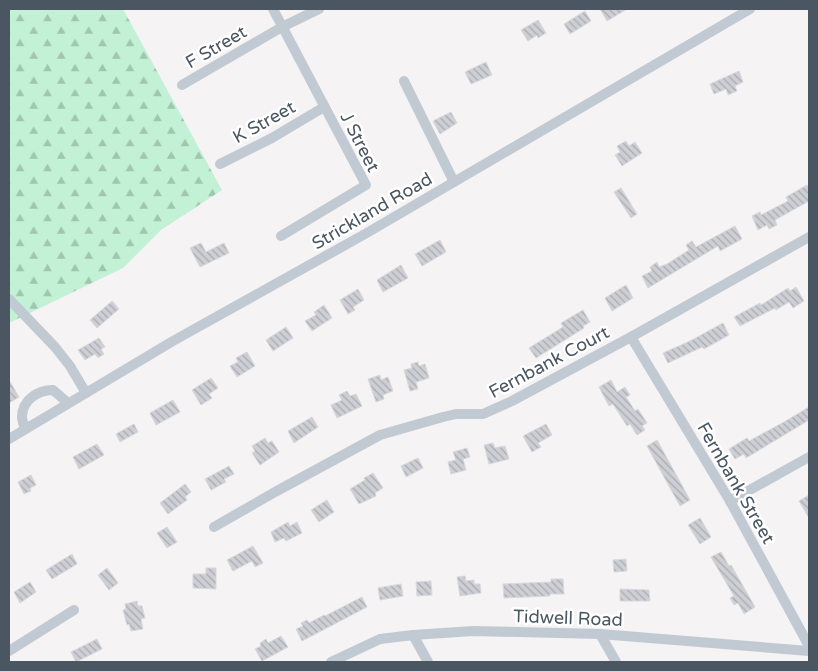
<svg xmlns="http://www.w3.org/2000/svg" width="818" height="671" font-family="'Varela Round',sans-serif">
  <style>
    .forest { fill: url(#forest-firs) }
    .building { fill: url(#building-back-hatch); stroke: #d7d9de }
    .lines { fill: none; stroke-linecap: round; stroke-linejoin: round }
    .minor { stroke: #c1cad2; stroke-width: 10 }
    .labels { text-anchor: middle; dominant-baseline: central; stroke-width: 5; stroke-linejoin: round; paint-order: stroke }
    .street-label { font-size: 18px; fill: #4a5661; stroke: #fff }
  </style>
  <defs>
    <pattern id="forest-firs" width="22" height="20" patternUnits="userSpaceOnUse" patternTransform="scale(1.25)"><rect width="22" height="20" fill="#c3f1d5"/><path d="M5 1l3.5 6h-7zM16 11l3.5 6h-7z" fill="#a0c6b0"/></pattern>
    <pattern id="building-back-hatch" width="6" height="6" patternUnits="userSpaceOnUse" patternTransform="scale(1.25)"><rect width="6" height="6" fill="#cdcfd5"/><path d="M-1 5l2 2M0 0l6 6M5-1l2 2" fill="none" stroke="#a8abb0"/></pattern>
  </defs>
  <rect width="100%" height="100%" fill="#f5f3f3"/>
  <!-- forest -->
  <polygon class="forest" points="9,9 123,9 222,190 161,230 123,268 9,323"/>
  <!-- building -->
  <g class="building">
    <polygon points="600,9 627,9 607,21"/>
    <polygon points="585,11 591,21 570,34 564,24"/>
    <polygon points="538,20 546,33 538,38 537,35 528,41 521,30"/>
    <polygon points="486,62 492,75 471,84 465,72"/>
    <polygon points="739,71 743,82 735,86 737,91 728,95 726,89 714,94 710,84"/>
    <polygon points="451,112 457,123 440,134 433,121"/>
    <polygon points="626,141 629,146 635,142 642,153 622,166 615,155 620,152 617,146"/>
    <polygon points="807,185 809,189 809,201 775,220 777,225 769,229 767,225 758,230 752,216 760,212 761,215 788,201 786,197"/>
    <polygon points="621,188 637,214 631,218 614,192"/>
    <polygon points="735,226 742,239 720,251 718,246 648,288 642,276 652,271 650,267 657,262 659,267 667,264 689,250 686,245 692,241 696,247"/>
    <polygon points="440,240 446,252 422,266 415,254"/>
    <polygon points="201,243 206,252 224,243 229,253 200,267 190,248"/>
    <polygon points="401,265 408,278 383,292 377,280"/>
    <polygon points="626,285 633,298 612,311 605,298"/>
    <polygon points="796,287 804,301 793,308 789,302 776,310 775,308 740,326 734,317 760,303 761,305 788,288 790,291"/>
    <polygon points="358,289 364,300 353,307 355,310 348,314 340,300"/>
    <polygon points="112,301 119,309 97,328 90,320"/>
    <polygon points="324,305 332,318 312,331 305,321 316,315 314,312"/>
    <polygon points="583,310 590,322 583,326 584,328 536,358 529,348 563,327 561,323"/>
    <polygon points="723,323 729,335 704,349 702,347 668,363 663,353 690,341"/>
    <polygon points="286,327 293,338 273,351 266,340"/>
    <polygon points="99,338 105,347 101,349 104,354 98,358 95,354 85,360 78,350"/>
    <polygon points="247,352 255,366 237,377 230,366 238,362 236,358"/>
    <polygon points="418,362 419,366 425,364 429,378 416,382 418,389 410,391 404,370 412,368 411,364"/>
    <polygon points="380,375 381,380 388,377 393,391 383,395 384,399 376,402 368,379"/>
    <polygon points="211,378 218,388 209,394 212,398 201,405 192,390"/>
    <polygon points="9,380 19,397 9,403"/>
    <polygon points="611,380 617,392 625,387 630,395 626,397 635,411 638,409 647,423 642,426 645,430 637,435 630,424 627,426 613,404 609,406 599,387"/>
    <polygon points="347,391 350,396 356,394 362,406 337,418 331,405 342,400 339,395"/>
    <polygon points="173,400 180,412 156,425 150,413"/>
    <polygon points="809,407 809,420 746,458 744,454 735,459 729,449 747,438 749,441 784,422"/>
    <polygon points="312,417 318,427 294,443 288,431"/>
    <polygon points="134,424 138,432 120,442 116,434"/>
    <polygon points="546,424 552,435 538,443 541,447 532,452 523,436"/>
    <polygon points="265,438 268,443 272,441 279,452 260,465 252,453 255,451 252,446"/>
    <polygon points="657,440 690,500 680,506 647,446"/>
    <polygon points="493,443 495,448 505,446 509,459 489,464 484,445"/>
    <polygon points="97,444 104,455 79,469 73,457"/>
    <polygon points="467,448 470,457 463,459 466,470 451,474 448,462 456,460 453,452"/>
    <polygon points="418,458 423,468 406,477 401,466"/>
    <polygon points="229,466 234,474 224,479 226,482 211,490 205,479"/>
    <polygon points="373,473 383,488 375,493 376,496 359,504 350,489 365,480 364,478"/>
    <polygon points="31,475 36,485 30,488 31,491 24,494 18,482"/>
    <polygon points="185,484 191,492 185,497 187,500 168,514 160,503"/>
    <polygon points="809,495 809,518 799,501"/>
    <polygon points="327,500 334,512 319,522 311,510"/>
    <polygon points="700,518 711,537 700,544 688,525"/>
    <polygon points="288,522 290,526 297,522 302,533 286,541 284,538 275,542 271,532"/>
    <polygon points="167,527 177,542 167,548 157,533"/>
    <polygon points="253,546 263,563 255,567 252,561 233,571 227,560"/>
    <polygon points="721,552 729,566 731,565 755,607 744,614 738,603 734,605 730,598 734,596 711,557"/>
    <polygon points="72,554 77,564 52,579 46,570"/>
    <polygon points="626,559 627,571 614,572 613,560"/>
    <polygon points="107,568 118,583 109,590 98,575"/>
    <polygon points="206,568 216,568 216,589 193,588 193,574 206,574"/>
    <polygon points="465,576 466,581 474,580 474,584 480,584 481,593 460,596 457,577"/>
    <polygon points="551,579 563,579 564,594 550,594 550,596 504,598 503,584 551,582"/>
    <polygon points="431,581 432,595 417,596 416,582"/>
    <polygon points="30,582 36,592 20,603 14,592"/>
    <polygon points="401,584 403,596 380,600 378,588"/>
    <polygon points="620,589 649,590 650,601 620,601"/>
    <polygon points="362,597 367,607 302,641 296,629 303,626 301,623 307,620 309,623 324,615 325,616"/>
    <polygon points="137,601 138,606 142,606 145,618 141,619 143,629 131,631 129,624 127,625 123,610 126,609 125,604"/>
    <polygon points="281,636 288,647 262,661 255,649 261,646 260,643 266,639 268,643"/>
    <polygon points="97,639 102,649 76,662 71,652"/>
  </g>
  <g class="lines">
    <!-- minor -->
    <g class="minor">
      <polyline points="273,9 366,185 281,236"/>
      <polyline points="404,81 454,182"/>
      <polyline points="182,85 282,27 319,9"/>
      <polyline points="220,164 272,138 324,107"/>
      <polyline points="9,299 55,347 70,366 86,393"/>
      <polyline points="631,337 730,501 809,646"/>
      <path d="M25,429C24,425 22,420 22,417C22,400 38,390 53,390L68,403"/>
      <polyline points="9,439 173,341 365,234 750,9"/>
      <polyline points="730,501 809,457"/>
      <polyline points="214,527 275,492 380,435 443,417 456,414 483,414 512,401 631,337 809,237"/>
      <polyline points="600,634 616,662"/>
      <polyline points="413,635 428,662"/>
      <polyline points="9,651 74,610"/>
      <polyline points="331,662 380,639 413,635 473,631 600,634 809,651"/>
    </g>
  </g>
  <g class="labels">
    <!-- street labels -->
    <g class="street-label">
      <text transform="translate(216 47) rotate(-30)">F Street</text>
      <text transform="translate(264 122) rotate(-29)">K Street</text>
      <text transform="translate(360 142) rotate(63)">J Street</text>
      <text transform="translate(372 211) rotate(-30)">Strickland Road</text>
      <text transform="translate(549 362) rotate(-28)">Fernbank Court</text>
      <text transform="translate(736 483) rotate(60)">Fernbank Street</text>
      <text transform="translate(568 618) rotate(2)">Tidwell Road</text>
    </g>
  </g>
  <!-- border -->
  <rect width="818" height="671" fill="none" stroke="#4a5661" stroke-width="20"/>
</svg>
